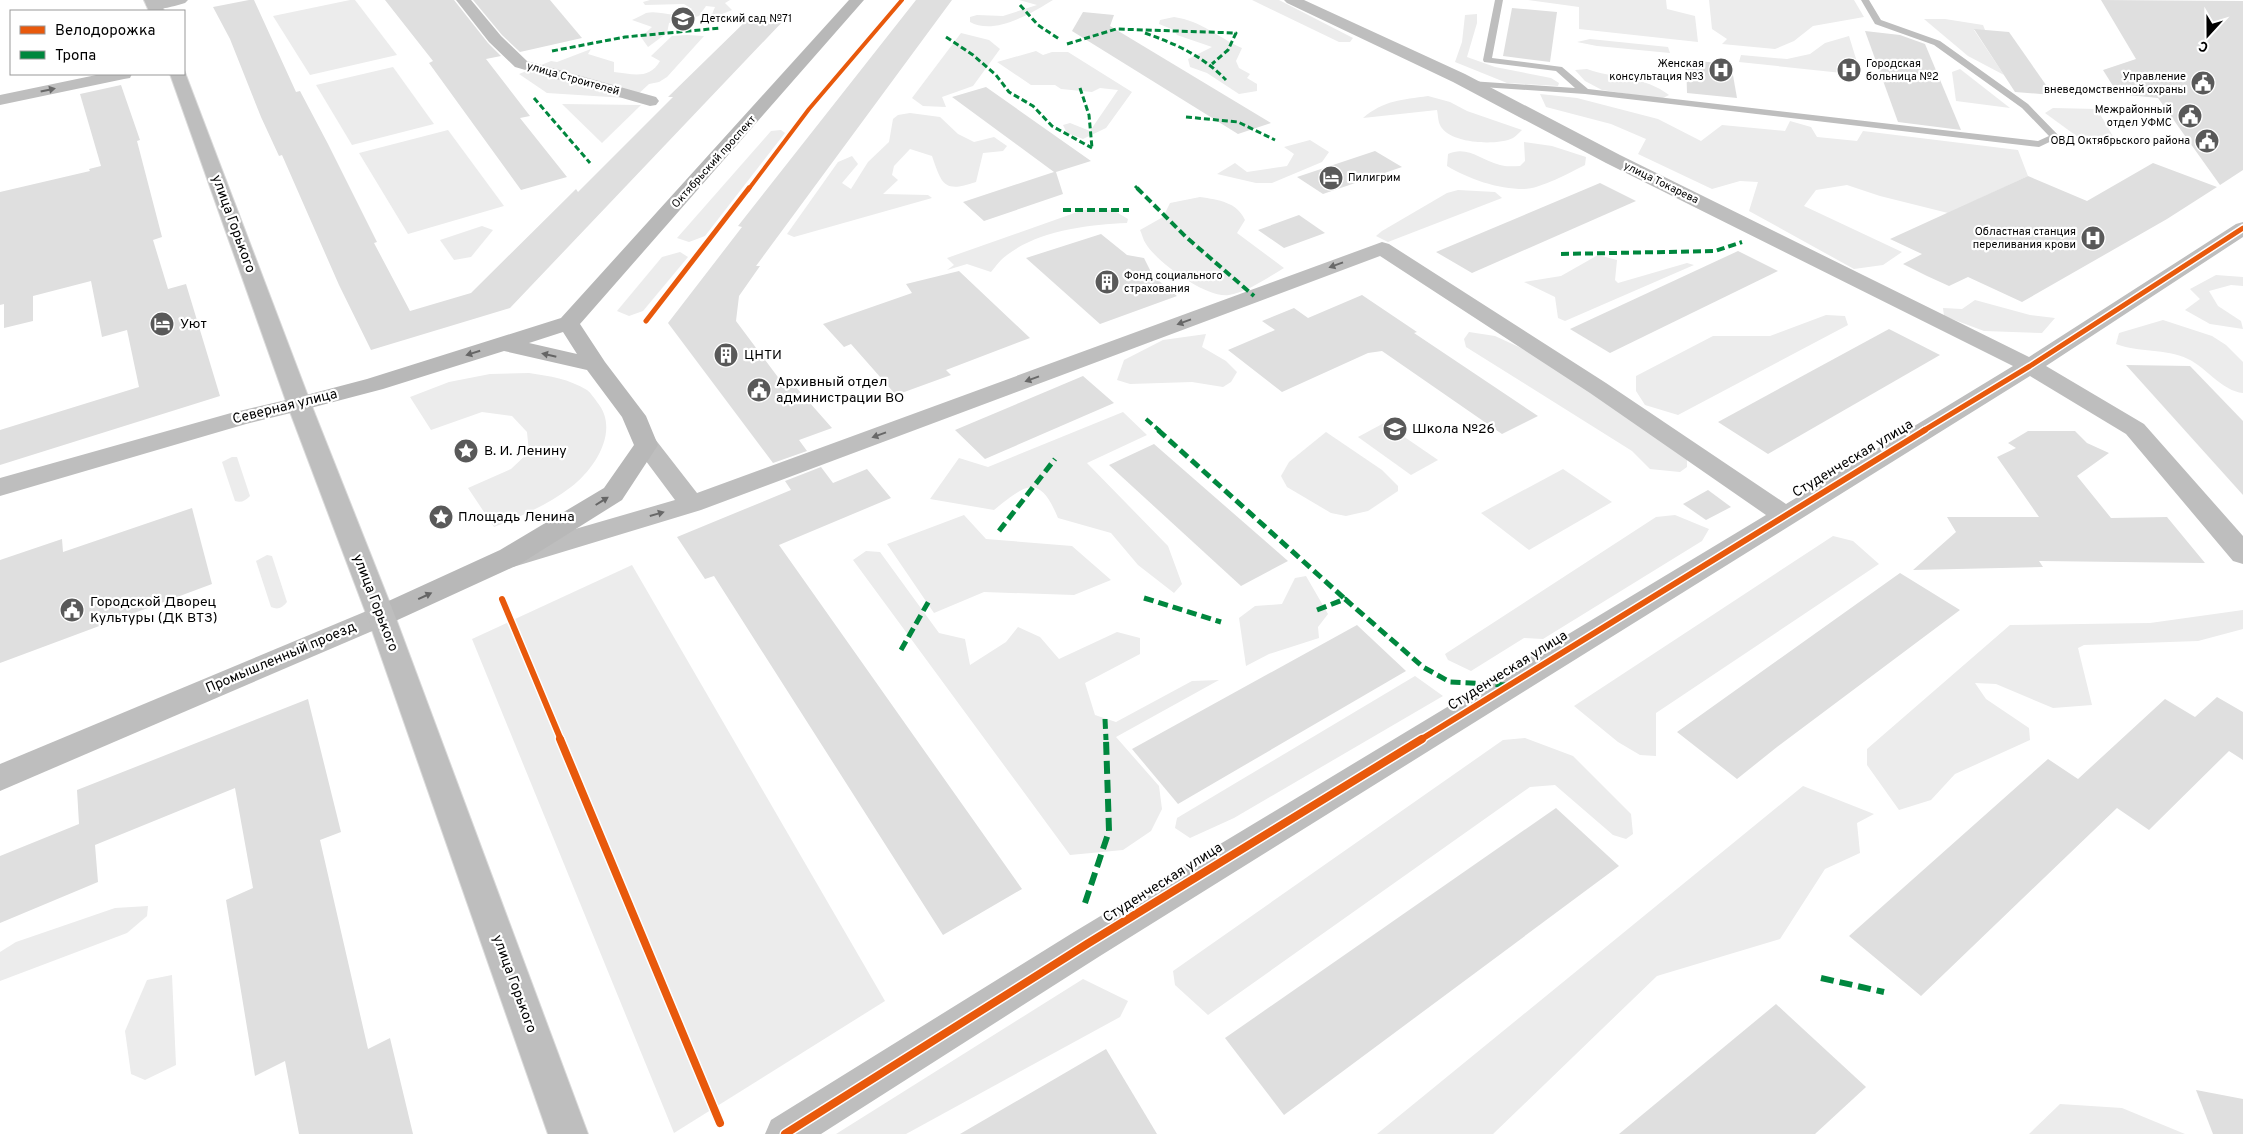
<svg xmlns="http://www.w3.org/2000/svg" width="2243" height="1134" font-family="Overpass,sans-serif">
  <style>
    .green { fill: #ececec }
    .building { fill: #dfdfdf }
    .lines { fill: none; stroke-linecap: round; stroke-linejoin: round }
    .primary-casing { stroke: #dbdbdb; stroke-width: 2 }
    .service { fill: #bebebe; fill-rule: evenodd }
    .minor { fill: #bebebe; fill-rule: evenodd }
    .secondary { fill: #b8b8b8; fill-rule: evenodd }
    .primary { fill: #bebebe; fill-rule: evenodd }
    .quiet-far3 { stroke: #00873e; stroke-width: 3; stroke-dasharray: 6 3; stroke-linecap: butt }
    .quiet-far2 { stroke: #00873e; stroke-width: 4; stroke-dasharray: 8 4; stroke-linecap: butt }
    .quiet-far1 { stroke: #00873e; stroke-width: 5; stroke-dasharray: 10 5; stroke-linecap: butt }
    .quiet { stroke: #00873e; stroke-width: 6; stroke-dasharray: 13 6; stroke-linecap: butt }
    .cycleway-far3-casing { stroke: #fff; stroke-width: 5.5 }
    .cycleway-far2-casing { stroke: #fff; stroke-width: 8 }
    .cycleway-far1-casing { stroke: #fff; stroke-width: 9 }
    .cycleway-casing { stroke: #fff; stroke-width: 11 }
    .cycleway-far3 { stroke: #e8590c; stroke-width: 4 }
    .cycleway-far2 { stroke: #e8590c; stroke-width: 5 }
    .cycleway-far1 { stroke: #e8590c; stroke-width: 6 }
    .cycleway { stroke: #e8590c; stroke-width: 8 }
    .oneway { fill: #686868 }
    .oneway2 { fill: #656565 }
    .labels { text-anchor: middle; dominant-baseline: central; stroke-width: 4.5; stroke-linejoin: round; paint-order: stroke }
    .far-poi-label { font-size: 11px; fill: #000; stroke: #fff; text-anchor: end }
    .far-street-label { font-size: 11px; fill: #000; stroke: #fff }
    .street-label { font-size: 14px; fill: #000; stroke: #fff }
    .poi-label { font-size: 14px; fill: #000; stroke: #fff; text-anchor: start }
  </style>
  <rect width="100%" height="100%" fill="#fff"/>
  <!-- green -->
  <g class="green">
    <polygon points="350,0 355,0 397,55 310,75 273,16"/>
    <path d="M650,0H730L725,3L732,10L710,19L715,7L706,6L699,16L669,23L667,33L648,47L641,37L652,27L632,20C637,18 642,15 646,13C662,9 678,22 692,9L684,4L645,5L643,2Z"/>
    <path d="M1019,0H1053C1032,13 994,36 970,22V17L977,15L1003,16L1037,5Z"/>
    <polygon points="1252,0 1279,0 1353,38 1350,42 1339,42"/>
    <polygon points="1528,0 1666,0 1667,9 1695,16 1698,42 1579,29 1579,7"/>
    <polygon points="1709,0 1854,0 1864,17 1813,26 1794,41 1775,49 1722,44 1727,39 1712,29"/>
    <polygon points="1477,14 1477,23 1467,57 1495,67 1551,78 1559,83 1558,86 1507,83 1455,62 1462,42 1465,15"/>
    <path d="M1174,17C1202,21 1217,37 1242,48L1236,61L1239,68L1250,74L1247,78L1257,84V91L1239,94L1207,73L1190,67L1188,59L1212,47L1177,35L1174,30L1159,24L1160,20Z"/>
    <polygon points="1924,19 1945,19 1983,25 1985,30 1974,30 2004,75 1968,56"/>
    <polygon points="961,33 989,40 1000,49 973,86 942,97 946,107 923,106 912,98"/>
    <path d="M687,35L704,36L667,77L659,82L649,84L636,96L625,98L547,93L519,74L551,61L557,62L591,49L588,54L614,62V72C633,74 649,80 660,61L651,56L672,36Z"/>
    <polygon points="1849,36 1861,75 1739,62 1741,55 1787,59 1810,54 1825,43"/>
    <polygon points="1590,39 1668,47 1670,53 1597,46 1577,42"/>
    <polygon points="1036,51 1043,55 1052,52 1068,52 1132,92 1106,128 1083,139 1067,133 1063,125 1070,123 1090,131 1118,90 1100,88 1092,92 1061,89 1055,85 1031,85 997,62"/>
    <polygon points="393,67 434,124 352,145 316,85"/>
    <path d="M1587,69C1614,79 1645,76 1669,95L1661,99L1602,90L1585,81L1575,70Z"/>
    <polygon points="1960,69 2010,108 1956,101 1952,72"/>
    <polygon points="1540,94 1577,98 1658,119 1701,141 1722,125 1785,131 1790,121 1811,127 1817,137 1857,141 1863,131 2018,150 2028,176 1968,204 1952,214 1880,196 1847,185 1816,190 1804,206 1902,252 1883,265 1854,269 1749,211 1758,182 1740,181 1712,189 1638,154 1646,139 1611,124 1546,107"/>
    <path d="M1428,96L1450,102L1467,111L1522,130C1520,132 1516,136 1513,138C1497,146 1449,144 1440,125C1438,121 1438,114 1437,110L1363,118C1384,100 1402,100 1428,96Z"/>
    <polygon points="562,104 641,105 602,143"/>
    <polygon points="2053,108 2097,109 2118,145 2082,140 2045,113"/>
    <path d="M910,113L940,117L958,134L974,142L994,137L1007,146L1003,151L983,153L976,182C944,193 942,185 932,156L910,149L894,166L892,175L898,180L883,194L928,195L932,198L794,237L787,234L838,162L852,156L858,164L842,183L851,189L868,162L889,142L893,119L898,115Z"/>
    <polygon points="448,130 504,206 408,234 359,153"/>
    <polygon points="781,130 785,133 705,236 689,242 677,238 771,131"/>
    <polygon points="1310,140 1329,152 1322,162 1272,183 1256,183 1217,174 1235,163 1247,172 1287,166 1294,154 1284,147"/>
    <path d="M1524,142L1552,146L1586,157L1585,165C1571,172 1540,189 1524,189C1497,189 1469,179 1447,166L1448,154C1467,145 1481,160 1500,165C1506,167 1514,166 1520,166L1525,161Z"/>
    <polygon points="1458,190 1495,192 1502,198 1388,242 1376,236 1382,231 1447,193"/>
    <path d="M1200,197C1219,200 1237,202 1245,220L1237,233L1284,268C1267,278 1248,292 1229,295C1207,299 1157,262 1146,244C1143,240 1142,234 1140,230L1163,217L1170,203Z"/>
    <path d="M1083,210H1113L1128,219L1127,223C1087,225 1040,230 1007,255C1001,259 996,266 991,272L967,264L947,270L954,265L947,258Z"/>
    <polygon points="482,226 493,230 471,257 454,260 440,240"/>
    <polygon points="680,252 688,257 643,311 629,316 617,311 662,257"/>
    <polygon points="1598,255 1617,260 1615,280 1618,283 1687,263 1694,265 1565,321 1558,318 1555,297 1524,282 1561,276"/>
    <polygon points="2216,275 2243,277 2243,286 2231,285 2209,291 2218,306 2241,321 2243,329 2210,324 2185,310 2200,299 2190,289"/>
    <polygon points="1975,300 2030,315 2055,318 2042,333 1984,331 1944,316 1943,308 1962,309"/>
    <polygon points="1826,315 1845,316 1848,325 1678,415 1645,405 1636,391 1636,376 1713,336 1770,336"/>
    <path d="M2163,320L2212,336L2226,345L2243,362V393C2222,391 2207,368 2188,359C2165,348 2139,353 2116,344L2119,333Z"/>
    <polygon points="1469,332 1495,336 1545,359 1687,457 1687,467 1680,472 1650,469 1632,451 1466,347 1464,339"/>
    <polygon points="1206,334 1202,347 1226,361 1237,372 1231,382 1223,387 1192,382 1130,384 1117,380 1124,360 1163,340"/>
    <path d="M529,373C550,376 569,379 587,390C591,393 594,398 597,402C620,429 596,468 571,487C548,505 521,516 494,527L468,488L511,469L529,452L527,432L512,416L482,412L431,430L410,397L449,382L490,374Z"/>
    <path d="M1123,412L1147,435L1087,463L1168,546L1182,584L1174,593L1138,565L1111,533L1058,518C1039,472 1025,485 994,510L930,499L959,458L988,467Z"/>
    <polygon points="1384,423 1438,460 1411,475 1358,437"/>
    <polygon points="1326,432 1382,470 1398,486 1398,491 1368,511 1346,516 1331,513 1287,487 1281,476 1289,462"/>
    <path d="M232,457H237L250,496C245,501 241,503 235,501L222,462Z"/>
    <polygon points="1563,469 1612,502 1529,550 1481,513"/>
    <polygon points="964,515 986,539 1072,546 1111,580 1074,595 984,592 934,613 887,544"/>
    <polygon points="1675,515 1709,529 1702,541 1543,639 1524,638 1471,671 1448,660 1445,654 1656,517"/>
    <polygon points="1833,536 1853,541 1879,564 1656,713 1656,756 1640,755 1618,742 1574,706"/>
    <polygon points="866,551 880,552 939,633 965,639 970,665 1006,642 1018,627 1040,637 1059,659 1117,632 1140,638 1140,654 1085,683 1095,715 1116,722 1192,681 1219,680 1116,737 1159,786 1162,809 1151,831 1123,850 1070,855 853,560"/>
    <path d="M267,555L272,556L287,602C282,608 278,610 271,607L256,561Z"/>
    <polygon points="632,565 885,1001 674,1133 472,639"/>
    <polygon points="1306,576 1328,614 1318,627 1319,638 1269,654 1246,666 1239,618 1255,606 1282,604 1295,578"/>
    <polygon points="2243,610 2243,629 2198,641 2084,645 2078,648 2092,705 2053,708 1996,684 1975,683 1986,699 2029,728 2030,740 1955,774 1931,800 1899,810 1867,765 1867,749 2010,625 2150,623"/>
    <polygon points="1415,676 1443,696 1234,818 1190,838 1175,828 1177,818"/>
    <polygon points="1525,738 1573,756 1631,814 1633,834 1626,839 1613,835 1555,785 1530,787 1208,1015 1175,985 1173,971 1503,740"/>
    <polygon points="1803,786 1874,814 1857,823 1860,853 1825,869 1780,939 1657,976 1493,1134 1377,1134"/>
    <polygon points="148,906 147,916 127,933 0,981 0,952 16,942 115,908"/>
    <polygon points="172,975 176,1065 145,1080 131,1074 125,1031 147,980"/>
    <polygon points="1083,979 1128,1001 1120,1017 906,1134 836,1134"/>
    <polygon points="2060,1104 2122,1108 2185,1134 2029,1134"/>
  </g>
  <!-- building -->
  <g class="building">
    <polygon points="249,0 254,0 296,92 300,91 328,144 377,242 374,243 410,311 471,293 576,189 578,192 673,97 668,97 751,16 786,18 510,308 371,350 339,285 282,155 279,156 261,117 230,39 213,7"/>
    <polygon points="385,0 454,0 488,43 501,56 486,59 530,116 520,118 567,177 521,190 429,63 433,61"/>
    <polygon points="473,0 550,0 582,38 520,52 502,35"/>
    <polygon points="916,0 952,0 756,266 760,266 739,296 736,321 786,388 794,385 832,428 799,440 807,451 773,463 668,323 742,227 738,226"/>
    <polygon points="2101,0 2243,1 2243,170 2220,185 2158,98 2118,94 2103,70 2136,59"/>
    <polygon points="1512,8 1557,12 1550,62 1503,56"/>
    <polygon points="1083,12 1114,15 1110,26 1271,123 1238,134 1072,31"/>
    <polygon points="1974,29 2009,32 2053,95 2015,92"/>
    <polygon points="1865,31 1900,35 1925,44 1961,130 1898,122"/>
    <polygon points="1686,60 1731,64 1737,98 1687,93"/>
    <polygon points="121,85 140,140 137,141 162,237 153,240 168,289 186,284 220,396 0,465 0,430 139,387 127,330 102,337 91,281 33,296 33,321 4,328 4,304 0,305 0,192 90,171 89,169 101,166 80,94"/>
    <polygon points="986,87 1091,161 1056,172 1063,194 984,221 963,202 1054,172 952,97"/>
    <polygon points="1375,151 1402,167 1323,194 1297,177"/>
    <polygon points="2153,163 2217,187 2167,219 2022,302 1968,277 1949,286 1927,276 1903,264 1922,254 1890,239 2028,176 2087,201"/>
    <polygon points="1600,183 1636,201 1472,273 1436,252"/>
    <polygon points="1299,215 1325,233 1284,248 1258,230"/>
    <polygon points="1101,234 1127,255 1144,258 1153,276 1177,296 1100,324 1026,258"/>
    <polygon points="1738,251 1778,271 1610,353 1570,329"/>
    <polygon points="959,271 1030,338 946,370 951,375 896,395 851,344 844,347 823,324 912,293 906,284"/>
    <polygon points="1362,295 1417,332 1414,333 1538,416 1502,434 1382,351 1368,353 1282,392 1228,350 1275,330 1262,321 1294,308 1308,318"/>
    <polygon points="1889,329 1940,355 1768,454 1718,422"/>
    <polygon points="2126,365 2190,366 2243,421 2243,495"/>
    <polygon points="1083,376 1114,403 985,459 955,430"/>
    <polygon points="2028,431 2075,431 2087,443 2109,453 2077,476 2111,518 2167,517 2205,563 2039,561 2043,567 1913,570 1956,532 1947,517 2039,517 1997,457 2016,448 2008,443"/>
    <polygon points="1154,444 1288,561 1241,586 1109,465"/>
    <polygon points="821,467 833,483 867,469 891,498 779,545 1022,889 943,935 714,576 705,579 677,537 791,490 785,481"/>
    <polygon points="1708,490 1731,507 1706,520 1683,504"/>
    <polygon points="192,508 212,584 0,663 0,560 62,539 63,552"/>
    <polygon points="1900,573 1960,610 1777,747 1737,779 1677,732"/>
    <polygon points="1357,625 1406,671 1178,804 1132,749"/>
    <polygon points="2217,697 2243,712 2243,760 2229,751 2149,830 2117,808 1921,996 1849,936 2048,759 2078,779 2165,699 2195,717"/>
    <polygon points="308,699 341,832 320,840 368,1049 390,1038 413,1134 299,1134 285,1061 255,1076 226,900 253,888 235,788 95,845 98,882 0,923 0,856 79,824 77,790"/>
    <polygon points="1556,808 1619,866 1284,1115 1225,1038"/>
    <polygon points="1776,1004 1866,1087 1815,1134 1619,1134"/>
    <polygon points="1106,1049 1157,1134 960,1134"/>
    <polygon points="2196,1090 2243,1099 2243,1134 2213,1134"/>
  </g>
  <g class="lines">
    <defs>
      <g id="primary">
        <polygon points="144,0 160,0 164,11 149,11"/>
        <polygon points="184,70 311,404 395,616 588,1134 548,1134 367,616 287,404 170,74 184,74"/>
      </g>
    </defs>
    <!-- primary casing -->
    <use href="#primary" class="primary-casing"/>
    <!-- service -->
    <polygon class="service" points="1495,0 1503,0 1492,58 1562,67 1588,89 2038,141 2049,136 2022,108 1934,45 1875,24 1861,0 1869,0 1881,20 1940,41 2028,104 2060,137 2039,147 1585,94 1467,86 1467,82 1470,81 1575,88 1556,71 1484,62 1483,60"/>
    <!-- minor -->
    <g class="minor">
      <path d="M154,0H188L185,3C174,6 160,11 149,8L146,5L149,2Z"/>
      <polygon points="456,0 471,0 501,36 527,61 656,97 659,101 656,105 650,106 515,67 489,42"/>
      <polygon points="1284,0 1304,0 1465,74 1620,155 2029,357 2236,224 2243,222 2243,237 2046,366 2144,424 2243,536 2243,564 2233,561 2126,434 2030,376 1100,956 821,1134 765,1134 771,1120 1074,932 1766,515 1590,393 1380,256 701,510 513,567 503,564 499,557 503,550 675,500 634,445 637,439 646,437 655,439 697,493 1382,242 1389,244 1606,383 1786,504 2013,366 1606,163 1453,82 1287,3"/>
      <polygon points="101,74 132,74 130,78 124,79 0,105 0,95"/>
      <polygon points="299,397 307,399 311,404 307,409 246,424 0,496 0,478 231,413"/>
      <polygon points="381,605 391,609 395,616 391,623 0,791 0,764"/>
    </g>
    <!-- secondary -->
    <path class="secondary" d="M849,0H864L580,324L605,362L646,416L658,445L622,500L520,564L391,623L381,627L371,623L367,616L371,609L500,550L604,488L634,445L622,417L587,370L504,351L383,389L299,411L291,409L287,404L291,399L367,379L561,318ZM563,332L577,354L529,343Z"/>
    <!-- primary -->
    <use href="#primary" class="primary"/>
    <!-- quiet-far3 -->
    <g class="quiet-far3">
      <polyline points="1020,5 1038,25 1059,39"/>
      <path d="M1145,33C1176,44 1203,56 1226,80"/>
      <polyline points="946,37 973,55 996,75 1009,92 1033,106 1052,126 1092,148"/>
      <polyline points="1067,44 1116,29 1236,33 1228,50 1212,64"/>
      <polyline points="552,51 625,37 721,28"/>
      <polyline points="1080,88 1089,115 1092,148"/>
      <polyline points="534,98 590,163"/>
      <polyline points="1186,117 1238,122 1275,140"/>
      <polyline points="1135,186 1139,190"/>
    </g>
    <!-- quiet-far2 -->
    <g class="quiet-far2">
      <polyline points="1137,188 1186,237 1254,296"/>
      <polyline points="1063,210 1129,210"/>
      <polyline points="1561,254 1715,251 1742,242"/>
      <polyline points="1146,419 1160,431"/>
    </g>
    <!-- quiet-far1 -->
    <g class="quiet-far1">
      <polyline points="1158,430 1345,599"/>
      <polyline points="999,531 1055,459"/>
      <polyline points="1144,598 1221,622"/>
      <polyline points="1317,610 1345,599 1423,667 1450,682 1507,685"/>
      <polyline points="901,650 930,599"/>
      <polyline points="1105,719 1106,740"/>
    </g>
    <!-- quiet -->
    <g class="quiet">
      <polyline points="1085,903 1109,831 1106,739"/>
      <polyline points="1821,978 1884,992"/>
    </g>
    <defs>
      <polyline id="cycleway-far3" points="748,190 809,109 902,0"/>
      <g id="cycleway-far2">
        <polyline points="646,321 749,188"/>
        <polyline points="1923,431 2030,366 2243,228"/>
      </g>
      <g id="cycleway-far1">
        <polyline points="502,599 561,740"/>
        <polyline points="1420,740 1925,430"/>
      </g>
      <g id="cycleway">
        <polyline points="560,739 720,1123"/>
        <polyline points="785,1134 1087,944 1422,739"/>
      </g>
    </defs>
    <!-- cycleway-far3 casing -->
    <use href="#cycleway-far3" class="cycleway-far3-casing"/>
    <!-- cycleway-far2 casing -->
    <use href="#cycleway-far2" class="cycleway-far2-casing"/>
    <!-- cycleway-far1 casing -->
    <use href="#cycleway-far1" class="cycleway-far1-casing"/>
    <!-- cycleway casing -->
    <use href="#cycleway" class="cycleway-casing"/>
    <!-- cycleway-far3 -->
    <use href="#cycleway-far3" class="cycleway-far3"/>
    <!-- cycleway-far2 -->
    <use href="#cycleway-far2" class="cycleway-far2"/>
    <!-- cycleway-far1 -->
    <use href="#cycleway-far1" class="cycleway-far1"/>
    <!-- cycleway -->
    <use href="#cycleway" class="cycleway"/>
  </g>
  <!-- one-way arrows -->
  <defs><path id="oneway-solid" d="M-6-.8H1V-3.2L6.5 0L1 3.2V.8H-6Z" transform="scale(1.25)"/></defs>
  <g class="oneway">
    <use href="#oneway-solid" transform="translate(48 90) rotate(-12)"/>
    <use href="#oneway-solid" transform="translate(1336 265) rotate(160)"/>
    <use href="#oneway-solid" transform="translate(1184 322) rotate(160)"/>
    <use href="#oneway-solid" transform="translate(1032 379) rotate(160)"/>
    <use href="#oneway-solid" transform="translate(879 435) rotate(160)"/>
    <use href="#oneway-solid" transform="translate(657 514) rotate(-16)"/>
  </g>
  <g class="oneway2">
    <use href="#oneway-solid" transform="translate(473 353) rotate(163)"/>
    <use href="#oneway-solid" transform="translate(549 355) rotate(-167)"/>
    <use href="#oneway-solid" transform="translate(602 501) rotate(-32)"/>
    <use href="#oneway-solid" transform="translate(425 596) rotate(-25)"/>
  </g>
  <!-- icons -->
  <defs>
    <symbol id="school-disc" viewBox="-11 -11 22 22"><circle r="9.5" fill="#595959" stroke="#fff"/><path d="M0-5L7-2L0 1L-7-2ZM-4 1L0 2.5L4 1V4Q0 6-4 4Z" fill="#fff"/></symbol>
    <symbol id="hospital-disc" viewBox="-11 -11 22 22"><circle r="9.5" fill="#595959" stroke="#fff"/><path d="M-5-5h3v3.5h4V-5h3V5h-3V1.5h-4V5h-3Z" fill="#fff"/></symbol>
    <symbol id="civic-disc" viewBox="-11 -11 22 22"><circle r="9.5" fill="#595959" stroke="#fff"/><path d="M-.6-6.5H3V-4.5H.6V-3L4-1V1h2V6H-6V1h2V-1L-.6-3ZM-1.2 2.5V6h2.4V2.5Z" fill="#fff"/></symbol>
    <symbol id="hotel-disc" viewBox="-11 -11 22 22"><circle r="9.5" fill="#595959" stroke="#fff"/><path d="M-6-4.5h1.5V1H6V5H4.5V3h-9V5H-6ZM-4 0a1.8 1.8 0 1 1 3.6 0ZM.5 0V-2.5h3Q6-2.5 6 0Z" fill="#fff"/></symbol>
    <symbol id="building-disc" viewBox="-11 -11 22 22"><circle r="9.5" fill="#595959" stroke="#fff"/><path d="M-4-6H4V6H1V3H-1V6H-4ZM-2.5-4.3h1.7v1.8h-1.7ZM.8-4.3h1.7v1.8H.8ZM-2.5-1h1.7V.8h-1.7ZM.8-1h1.7V.8H.8Z" fill="#fff"/></symbol>
    <symbol id="sight-disc" viewBox="-11 -11 22 22"><circle r="9.5" fill="#595959" stroke="#fff"/><path d="M0-6L1.8-2.2L6-1.7L2.9 1.2L3.7 5.4L0 3.3L-3.7 5.4L-2.9 1.2L-6-1.7L-1.8-2.2Z" fill="#fff"/></symbol>
  </defs>
  <g fill-rule="evenodd">
    <use href="#school-disc" x="669" y="5" width="28" height="28"/>
    <use href="#hospital-disc" x="1707" y="56" width="28" height="28"/>
    <use href="#hospital-disc" x="1835" y="56" width="28" height="28"/>
    <use href="#civic-disc" x="2189" y="69" width="28" height="28"/>
    <use href="#civic-disc" x="2176" y="102" width="28" height="28"/>
    <use href="#civic-disc" x="2193" y="127" width="28" height="28"/>
    <use href="#hotel-disc" x="1317" y="164" width="28" height="28"/>
    <use href="#hospital-disc" x="2079" y="224" width="28" height="28"/>
    <use href="#building-disc" x="1093" y="268" width="28" height="28"/>
    <use href="#hotel-disc" x="148" y="310" width="28" height="28"/>
    <use href="#building-disc" x="712" y="341" width="28" height="28"/>
    <use href="#civic-disc" x="745" y="376" width="28" height="28"/>
    <use href="#school-disc" x="1381" y="415" width="28" height="28"/>
    <use href="#sight-disc" x="452" y="437" width="28" height="28"/>
    <use href="#sight-disc" x="427" y="503" width="28" height="28"/>
    <use href="#civic-disc" x="58" y="596" width="28" height="28"/>
  </g>
  <g class="labels">
    <!-- far-poi labels -->
    <g class="far-poi-label">
      <text x="700" y="19" text-anchor="start">Детский сад №71</text>
      <text x="1704" y="64">Женская<tspan x="1704" dy="13">консультация №3</tspan></text>
      <text x="1866" y="64" text-anchor="start">Городская<tspan x="1866" dy="13">больница №2</tspan></text>
      <text x="2186" y="77">Управление<tspan x="2186" dy="13">вневедомственной охраны</tspan></text>
      <text x="2172" y="110">Межрайонный<tspan x="2172" dy="13">отдел УФМС</tspan></text>
      <text x="2190" y="141">ОВД Октябрьского района</text>
      <text x="1348" y="178" text-anchor="start">Пилигрим</text>
      <text x="2076" y="232">Областная станция<tspan x="2076" dy="13">переливания крови</tspan></text>
      <text x="1124" y="276" text-anchor="start">Фонд социального<tspan x="1124" dy="13">страхования</tspan></text>
    </g>
    <!-- far-street labels -->
    <g class="far-street-label">
      <text transform="translate(573 79) rotate(16)">улица Строителей</text>
      <text transform="translate(714 162) rotate(-48)">Октябрьский проспект</text>
      <text transform="translate(1661 183) rotate(26)">улица Токарева</text>
    </g>
    <!-- street labels -->
    <g class="street-label">
      <text transform="translate(233 224) rotate(70)">улица Горького</text>
      <text transform="translate(285 407) rotate(-14)">Северная улица</text>
      <text transform="translate(1853 459) rotate(-31)">Студенческая улица</text>
      <text transform="translate(375 603) rotate(69)">улица Горького</text>
      <text transform="translate(281 658) rotate(-23)">Промышленный проезд</text>
      <text transform="translate(1508 671) rotate(-32)">Студенческая улица</text>
      <text transform="translate(1163 883) rotate(-32)">Студенческая улица</text>
      <text transform="translate(514 984) rotate(70)">улица Горького</text>
    </g>
    <!-- poi labels -->
    <g class="poi-label">
      <text x="180" y="324">Уют</text>
      <text x="744" y="355">ЦНТИ</text>
      <text x="776" y="382">Архивный отдел<tspan x="776" dy="16">администрации ВО</tspan></text>
      <text x="1412" y="429">Школа №26</text>
      <text x="484" y="451">В. И. Ленину</text>
      <text x="458" y="517">Площадь Ленина</text>
      <text x="90" y="602">Городской Дворец<tspan x="90" dy="16">Культуры (ДК ВТЗ)</tspan></text>
    </g>
  </g>
  <!-- legend -->
  <rect x="10" y="10" width="175" height="65" fill="#ffffff" stroke="#999999"/>
  <rect x="20" y="26" width="25" height="8" fill="#e8590c" stroke="#999999"/>
  <text x="55" y="35" font-size="15" fill="#000000">Велодорожка</text>
  <rect x="20" y="51" width="25" height="8" fill="#00873e" stroke="#999999"/>
  <text x="55" y="60" font-size="15" fill="#000000">Тропа</text>
  <!-- north arrow -->
  <g transform="translate(2208 35) rotate(201)" stroke="#ffffff" stroke-width="4" paint-order="stroke">
  <path d="M0-4L9 19L0 12L-9 19Z" fill="#000000"/>
  <text y="-8" font-size="14" font-weight="bold" text-anchor="middle" fill="#000000">С</text>
  </g>
</svg>
